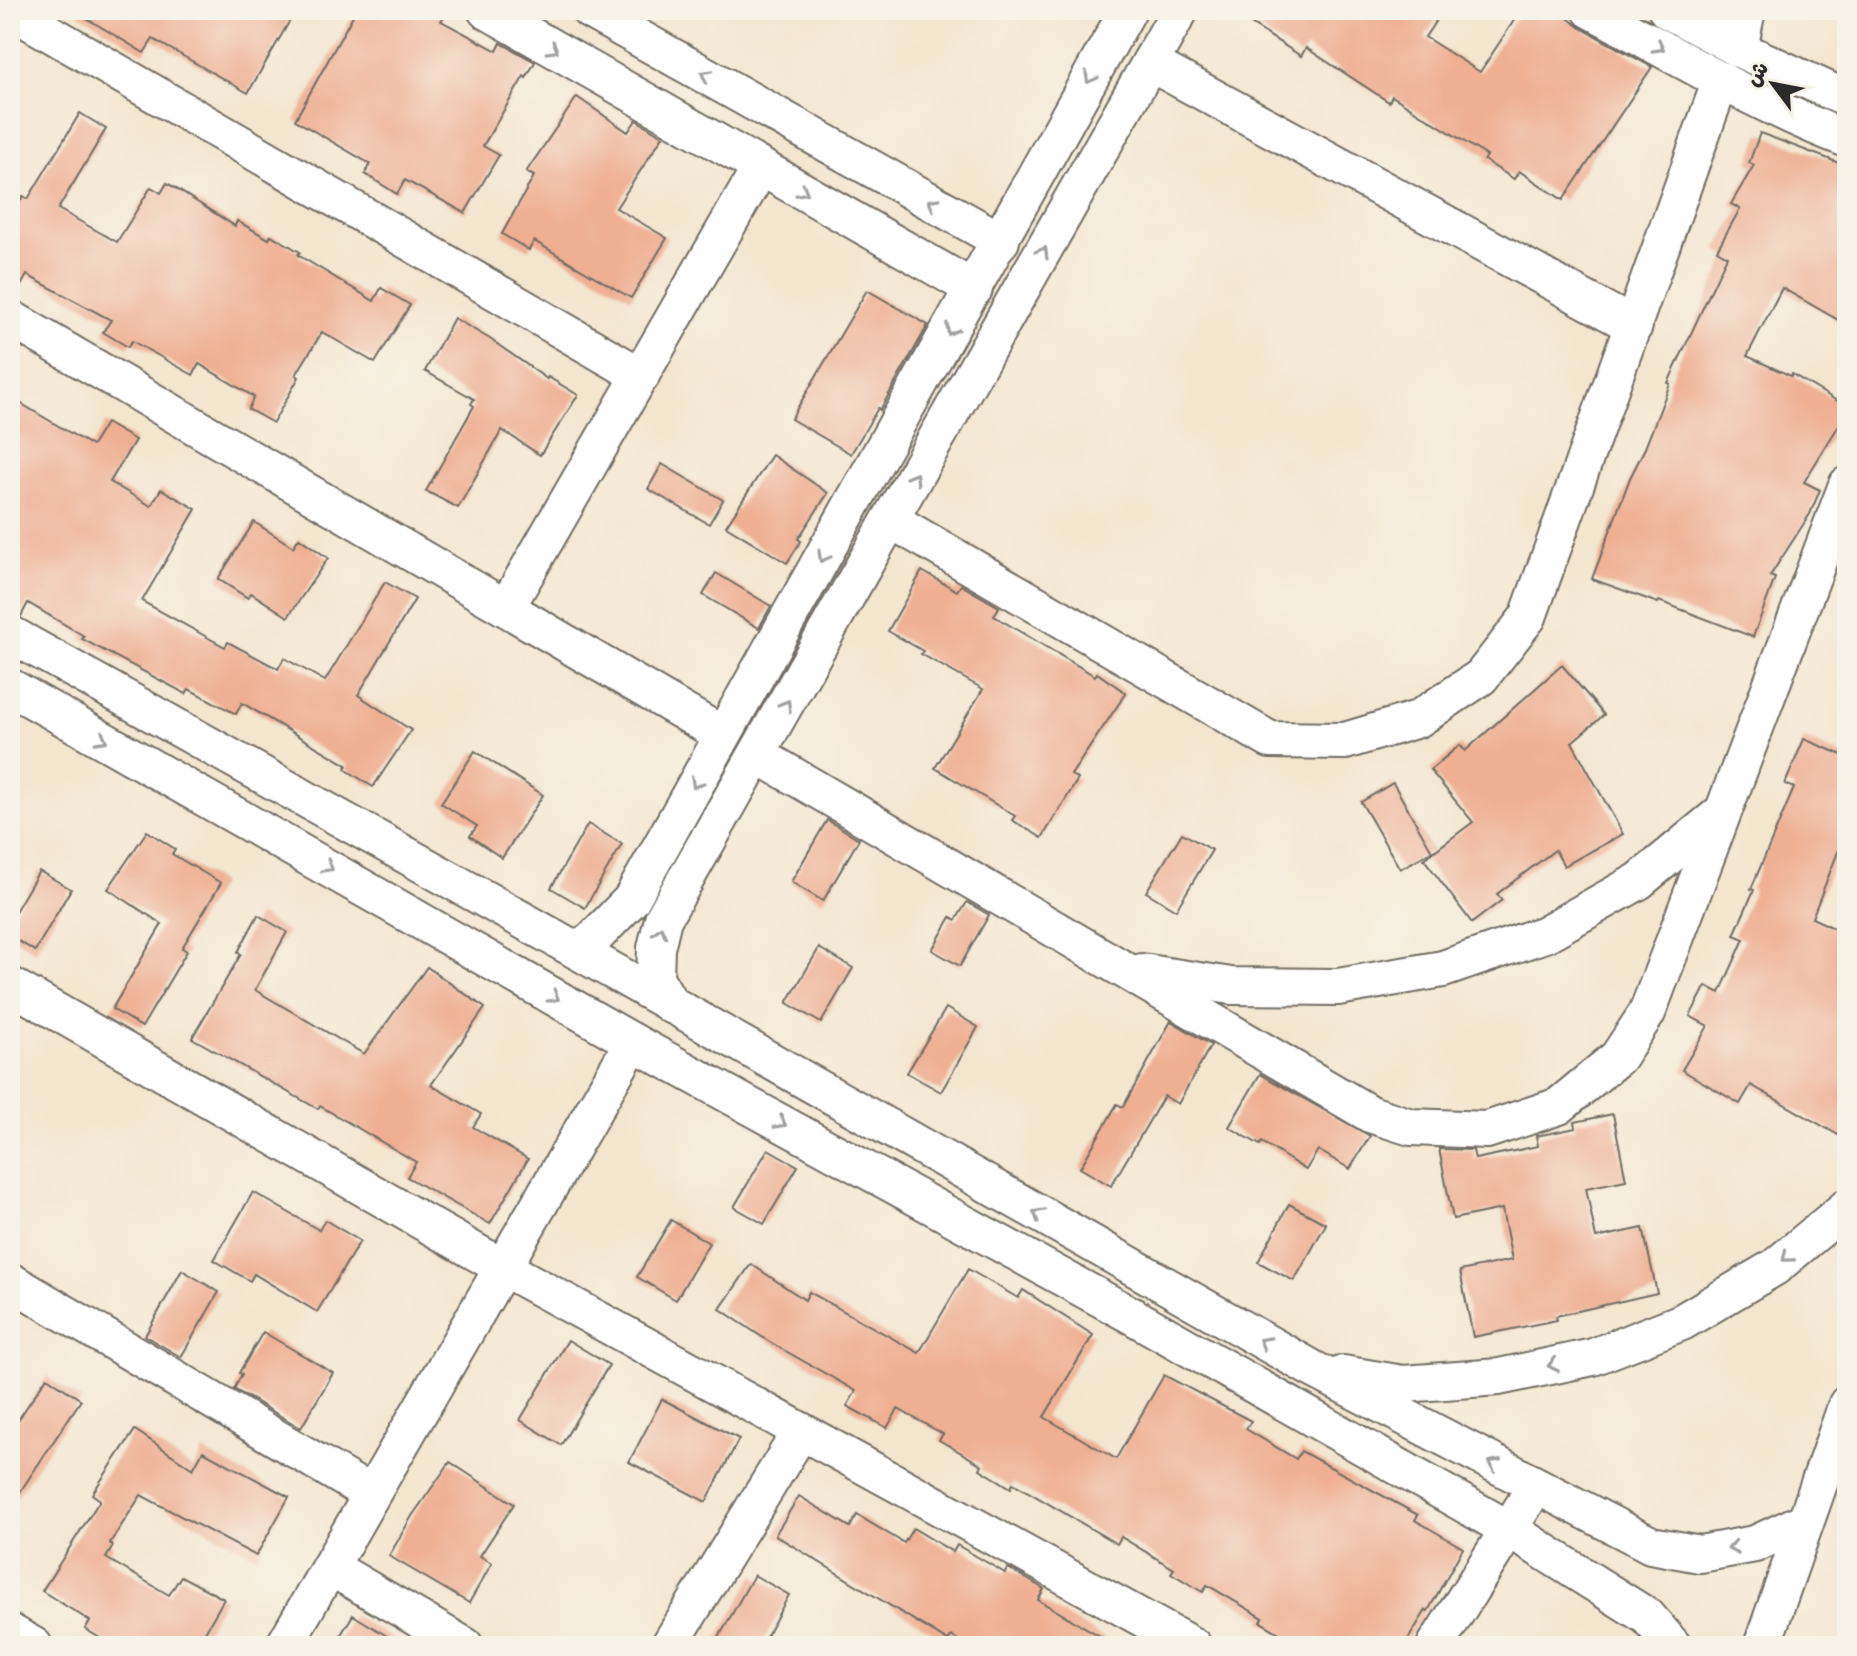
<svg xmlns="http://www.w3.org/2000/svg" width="1857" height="1656" font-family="Sriracha,'Playpen Sans Arabic',sans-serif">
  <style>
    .building { fill: #eeaf92 }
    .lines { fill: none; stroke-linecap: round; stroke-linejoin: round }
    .minor-casing { stroke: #716c64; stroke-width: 40 }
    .minor { stroke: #fff; stroke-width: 36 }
    .oneway { stroke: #a0a0a0 }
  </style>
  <rect width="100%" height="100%" fill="#f7f3e8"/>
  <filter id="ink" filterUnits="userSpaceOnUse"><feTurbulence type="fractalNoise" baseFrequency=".0125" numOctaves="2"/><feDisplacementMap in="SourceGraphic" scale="16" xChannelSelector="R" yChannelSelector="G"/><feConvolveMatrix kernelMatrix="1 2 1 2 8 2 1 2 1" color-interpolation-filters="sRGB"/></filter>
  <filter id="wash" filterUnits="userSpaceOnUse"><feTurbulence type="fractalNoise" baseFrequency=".006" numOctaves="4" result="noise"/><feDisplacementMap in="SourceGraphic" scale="32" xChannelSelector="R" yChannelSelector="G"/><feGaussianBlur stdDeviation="1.8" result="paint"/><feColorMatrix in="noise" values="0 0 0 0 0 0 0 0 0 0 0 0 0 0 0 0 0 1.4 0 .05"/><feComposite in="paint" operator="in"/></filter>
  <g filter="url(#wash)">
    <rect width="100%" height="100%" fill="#f3e6cf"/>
    <g id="blocks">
      <!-- building -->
      <g class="building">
        <polygon points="73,10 296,10 248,93 153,39 144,53"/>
        <polygon points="356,10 448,10 441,21 497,51 501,43 535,62 526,78 524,76 483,146 499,155 465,213 405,180 397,194 365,174 370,164 295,120"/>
        <polygon points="1229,10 1443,10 1425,37 1480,72 1521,10 1557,10 1581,28 1652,67 1563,200 1519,171 1514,179 1484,160 1487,156 1392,96 1389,102 1306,48 1301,56"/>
        <polygon points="577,97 628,132 636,120 663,136 616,208 667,238 631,298 534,241 529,250 502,234 534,176 526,172"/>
        <polygon points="80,113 106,129 58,209 117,242 151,187 161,193 167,183 235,226 237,221 269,239 271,235 300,252 298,255 374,301 381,288 410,305 375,363 322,332 296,375 299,377 273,423 248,409 254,397 199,364 193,375 132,341 128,347 103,332 111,320 27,275 14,298 10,297 10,219 23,196 28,199"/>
        <polygon points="1760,133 1847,166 1847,325 1782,288 1747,356 1791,376 1792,374 1847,407 1847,412 1804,482 1820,490 1810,514 1770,576 1775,578 1753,637 1659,601 1658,603 1592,579 1630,478 1645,448 1670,384 1668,383 1727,256 1717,250 1740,209 1731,204 1754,165 1749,163"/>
        <polygon points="867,290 928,325 880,410 878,408 851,454 791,419"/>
        <polygon points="454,318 490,339 547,379 548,377 578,395 540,455 502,430 458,508 426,491 474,406 471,404 474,399 425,371"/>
        <polygon points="10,397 92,446 106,423 135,440 110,482 151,506 161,489 196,509 142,601 225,647 228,642 278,669 284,658 325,681 385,582 415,599 358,695 411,730 373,787 345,769 347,765 242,703 236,714 189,689 186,694 82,639 84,636 28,603 21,616 10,613"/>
        <polygon points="772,455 828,493 798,539 801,541 787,563 726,526"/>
        <polygon points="662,464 723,500 709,524 648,489"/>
        <polygon points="254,522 293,547 299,538 328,558 288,617 251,593 248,598 218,579"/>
        <polygon points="922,571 957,591 961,585 999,607 994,616 1095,676 1097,673 1126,693 1071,775 1078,779 1042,838 1012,820 1015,816 935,768 983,689 921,654 923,651 888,631"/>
        <polygon points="716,573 771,606 759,628 703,595"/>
        <polygon points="1562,665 1604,715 1572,742 1623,834 1564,866 1555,850 1497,894 1502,900 1472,923 1424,859 1473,822 1430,770 1460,745 1465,751"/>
        <polygon points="1804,739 1847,757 1847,829 1812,918 1847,934 1847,1140 1751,1085 1740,1104 1682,1070 1708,1026 1690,1016 1706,986 1720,993 1744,939 1734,935 1754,890 1751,889 1794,788 1785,784"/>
        <polygon points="475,751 543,795 502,858 470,836 477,826 441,803"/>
        <polygon points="1393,783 1432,851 1400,869 1361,802"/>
        <polygon points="827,820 859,839 823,901 791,882"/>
        <polygon points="588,824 622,844 585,908 551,888"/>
        <polygon points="147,831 175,849 172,854 221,883 182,948 187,951 142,1027 112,1009 162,924 108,889"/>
        <polygon points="1182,833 1212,850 1176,910 1146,892"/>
        <polygon points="39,871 71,889 35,951 10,936 10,920"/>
        <polygon points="967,902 989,915 960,966 932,950 951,917 956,920"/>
        <polygon points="258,915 287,932 255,990 364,1054 427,967 485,1008 431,1085 481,1114 473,1127 528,1159 490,1224 407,1177 416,1162 320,1106 318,1109 192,1038 241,954 238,952"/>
        <polygon points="819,948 853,968 821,1023 787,1003"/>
        <polygon points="946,1008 978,1027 941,1092 907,1073"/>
        <polygon points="1171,1021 1211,1045 1178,1104 1164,1096 1111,1186 1080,1168 1117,1104 1123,1107"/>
        <polygon points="1260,1074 1370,1136 1350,1169 1318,1150 1306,1170 1262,1142 1260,1145 1229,1127"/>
        <polygon points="1613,1114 1626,1180 1586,1188 1596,1238 1643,1228 1657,1293 1556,1316 1557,1320 1473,1337 1460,1271 1512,1260 1502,1209 1453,1219 1439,1149 1473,1150 1475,1159 1538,1146 1536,1136 1576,1128 1575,1122"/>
        <polygon points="768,1149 798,1166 764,1224 734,1207"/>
        <polygon points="253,1192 319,1230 325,1220 360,1241 317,1312 254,1274 250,1281 214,1260"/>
        <polygon points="1289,1204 1326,1224 1294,1281 1258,1262"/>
        <polygon points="671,1220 709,1243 676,1300 637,1277"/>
        <polygon points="751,1264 805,1300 809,1292 919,1353 968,1269 1018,1298 1023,1290 1093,1335 1044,1417 1116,1459 1164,1375 1251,1421 1246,1429 1296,1459 1301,1451 1418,1515 1415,1520 1463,1548 1428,1611 1426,1610 1404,1646 1301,1646 1261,1622 1263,1618 1207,1585 1203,1592 1171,1573 1174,1569 1121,1537 1117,1544 1013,1483 1011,1488 980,1469 982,1465 939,1440 943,1434 898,1409 887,1428 847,1406 856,1391 768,1341 720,1309"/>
        <polygon points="182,1270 219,1292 181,1357 145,1336"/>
        <polygon points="263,1332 333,1373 301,1428 234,1389 242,1374 239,1373"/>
        <polygon points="568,1340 609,1365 561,1445 520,1420"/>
        <polygon points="47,1377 81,1400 10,1507 10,1432"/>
        <polygon points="662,1399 739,1439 706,1502 629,1462"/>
        <polygon points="135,1430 193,1469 203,1451 289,1497 256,1556 141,1495 110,1543 113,1546 106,1558 169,1595 181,1576 224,1599 197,1646 113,1646 85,1629 90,1621 42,1591 100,1500 92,1494"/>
        <polygon points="450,1462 514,1504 480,1556 492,1563 469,1603 389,1556 412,1516"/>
        <polygon points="799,1496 850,1527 857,1515 904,1543 913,1528 953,1552 957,1545 1005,1573 1008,1568 1044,1589 1038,1600 1117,1646 969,1646 951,1636 948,1641 775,1535"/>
        <polygon points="754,1575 789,1595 761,1646 714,1646"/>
        <polygon points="353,1615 403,1646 334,1646"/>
      </g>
    </g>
  </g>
  <g filter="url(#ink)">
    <use href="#blocks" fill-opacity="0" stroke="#716c64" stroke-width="2"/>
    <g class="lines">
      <defs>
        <g id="minor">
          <polyline points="10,10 641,376"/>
          <polyline points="486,10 974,289"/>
          <polyline points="589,10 1001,241"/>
          <path d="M1591,10C1675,55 1758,105 1847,139"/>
          <polyline points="1667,10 1739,49 1847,99"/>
          <polyline points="1739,49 1747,10"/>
          <polyline points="1150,63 1634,326"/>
          <polyline points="10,318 723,735"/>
          <polyline points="891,520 1270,740 1345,741 1418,719 1481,677 1528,617 1721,80"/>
          <polyline points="506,608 761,167"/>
          <polyline points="10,634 576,950 1311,1368 1651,1545 1700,1554 1755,1544 1805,1521"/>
          <polyline points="10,687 633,1042 1129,1314 1510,1530 1648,1617 1673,1646"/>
          <polyline points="758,755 1370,1114 1411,1127 1487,1130 1559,1106 1618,1057 1647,1013 1847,485"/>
          <polyline points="576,950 592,940 631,900 1128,10"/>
          <polyline points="1142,972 1231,986 1338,987 1443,969 1545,934 1639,881 1720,814"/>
          <polyline points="10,985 502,1267 1193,1646"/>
          <polyline points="671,1005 655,978 656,948 663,919 1180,10"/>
          <polyline points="10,1281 371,1494"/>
          <polyline points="1343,1374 1403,1384 1499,1377 1593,1357 1682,1322 1775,1267 1847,1207"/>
          <polyline points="330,1567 465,1646"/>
          <polyline points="10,1632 34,1646"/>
          <polyline points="284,1646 633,1042"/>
          <polyline points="669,1646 801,1431"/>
          <polyline points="1435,1646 1536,1486"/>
          <polyline points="1762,1646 1847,1404"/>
        </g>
      </defs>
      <!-- minor casing -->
      <use href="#minor" class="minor-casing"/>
      <!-- minor -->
      <use href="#minor" class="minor"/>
    </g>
    <!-- one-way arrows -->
    <defs><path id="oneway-chevron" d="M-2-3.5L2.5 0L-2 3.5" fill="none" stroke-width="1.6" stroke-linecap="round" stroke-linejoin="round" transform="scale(2)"/></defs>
    <g class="oneway">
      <use href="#oneway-chevron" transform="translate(1659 47) rotate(29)"/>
      <use href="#oneway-chevron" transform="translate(553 49) rotate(30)"/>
      <use href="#oneway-chevron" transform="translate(706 75) rotate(-151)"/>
      <use href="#oneway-chevron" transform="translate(1090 78) rotate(119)"/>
      <use href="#oneway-chevron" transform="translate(803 191) rotate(30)"/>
      <use href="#oneway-chevron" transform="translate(933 203) rotate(-151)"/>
      <use href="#oneway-chevron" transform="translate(1043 252) rotate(-60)"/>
      <use href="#oneway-chevron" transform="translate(951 330) rotate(119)"/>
      <use href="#oneway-chevron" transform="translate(914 478) rotate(-60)"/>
      <use href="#oneway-chevron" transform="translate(823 557) rotate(119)"/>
      <use href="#oneway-chevron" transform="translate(786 705) rotate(-60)"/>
      <use href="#oneway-chevron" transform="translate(102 739) rotate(29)"/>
      <use href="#oneway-chevron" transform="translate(696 783) rotate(119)"/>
      <use href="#oneway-chevron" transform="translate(328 867) rotate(30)"/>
      <use href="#oneway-chevron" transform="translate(660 932) rotate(-76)"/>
      <use href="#oneway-chevron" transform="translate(554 997) rotate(30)"/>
      <use href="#oneway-chevron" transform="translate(781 1123) rotate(29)"/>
      <use href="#oneway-chevron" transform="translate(1038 1214) rotate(-150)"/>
      <use href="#oneway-chevron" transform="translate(1787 1257) rotate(140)"/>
      <use href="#oneway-chevron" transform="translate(1264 1342) rotate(-151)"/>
      <use href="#oneway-chevron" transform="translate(1553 1365) rotate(168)"/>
      <use href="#oneway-chevron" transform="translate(1494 1464) rotate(-152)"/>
      <use href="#oneway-chevron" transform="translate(1733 1548) rotate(170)"/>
    </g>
  </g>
  <!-- margin -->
  <rect width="1857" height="1656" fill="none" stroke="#f7f3e8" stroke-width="40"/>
  <!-- north arrow -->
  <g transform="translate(1773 84) rotate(302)" stroke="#f7f3e8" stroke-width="6" paint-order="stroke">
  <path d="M0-6L14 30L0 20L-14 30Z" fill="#2b2b2b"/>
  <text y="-12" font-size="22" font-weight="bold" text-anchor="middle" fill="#2b2b2b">ش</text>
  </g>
</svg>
